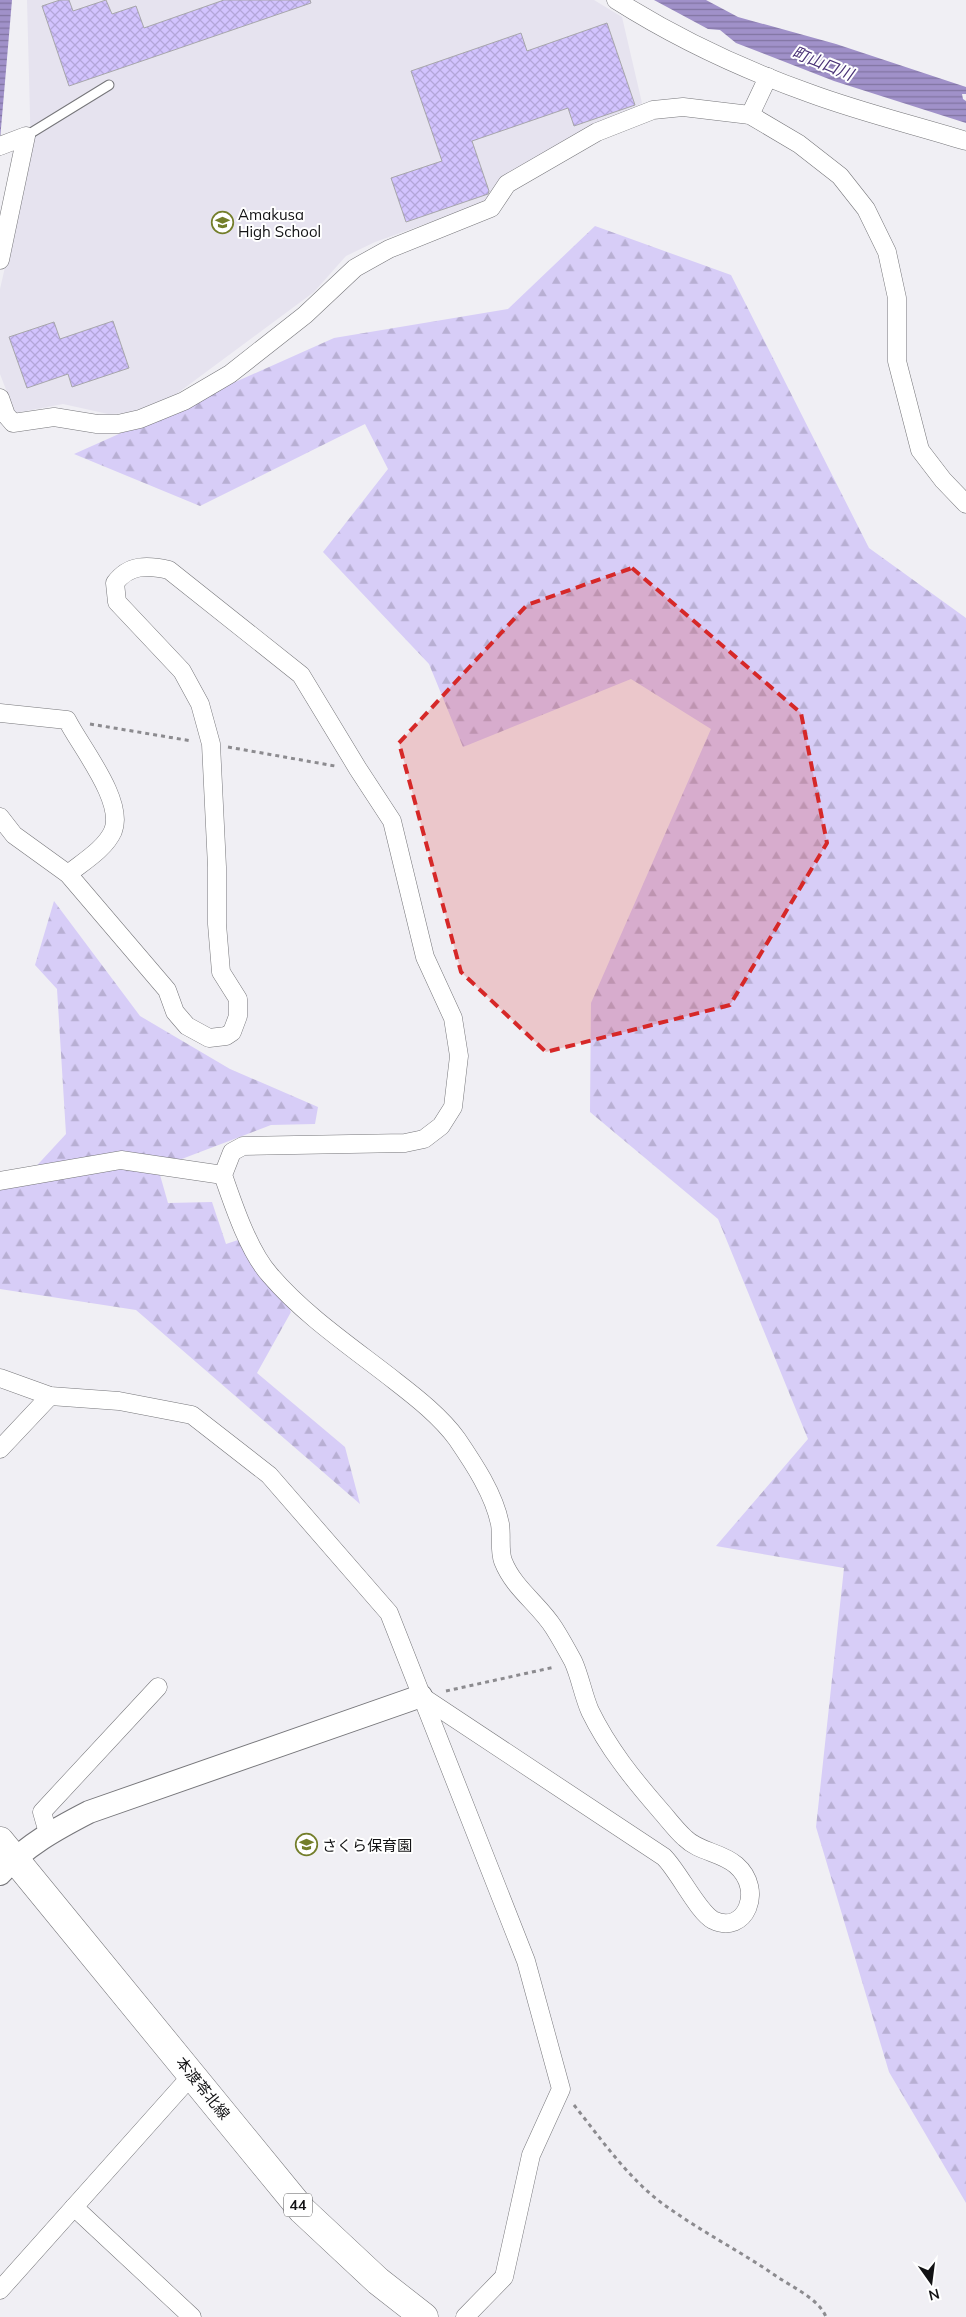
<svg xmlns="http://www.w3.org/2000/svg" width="966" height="2317" font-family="Mulish,'Noto Sans JP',sans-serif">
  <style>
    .built { fill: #e6e3ef }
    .forest { fill: url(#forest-firs) }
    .water { fill: url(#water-rules) }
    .building { fill: url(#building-cross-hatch); stroke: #a7a6ab }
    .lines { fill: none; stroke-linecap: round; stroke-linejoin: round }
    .service-casing { stroke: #76767a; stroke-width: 11 }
    .minor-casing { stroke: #76767a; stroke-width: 19 }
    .tertiary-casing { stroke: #76767a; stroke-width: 24 }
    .primary-casing { stroke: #76767a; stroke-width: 29 }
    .path { stroke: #8c8b8f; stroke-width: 3; stroke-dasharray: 4 4; stroke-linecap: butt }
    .service { stroke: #fff; stroke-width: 9 }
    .minor { stroke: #fff; stroke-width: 18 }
    .tertiary { stroke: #fff; stroke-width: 22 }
    .primary { stroke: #fff; stroke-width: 28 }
    .marked { fill: #d62828; fill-opacity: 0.2; stroke: #d62828; stroke-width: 4; stroke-dasharray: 10 6; stroke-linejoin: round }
    .labels { text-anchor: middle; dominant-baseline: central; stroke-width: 4; stroke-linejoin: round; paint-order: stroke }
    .shield { fill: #fff; stroke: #59595a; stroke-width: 1 }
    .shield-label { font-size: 14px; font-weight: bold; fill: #121214 }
    .poi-label { font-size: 15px; fill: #121214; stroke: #fff; text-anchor: start }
    .street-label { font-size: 15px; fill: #121214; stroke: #fff }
    .water-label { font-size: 16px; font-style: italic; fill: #4a3377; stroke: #fff }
  </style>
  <defs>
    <pattern id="forest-firs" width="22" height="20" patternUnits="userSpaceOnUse" patternTransform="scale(1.25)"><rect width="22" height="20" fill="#d7cdf7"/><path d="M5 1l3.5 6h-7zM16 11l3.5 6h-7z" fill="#b8afd3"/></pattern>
    <pattern id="water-rules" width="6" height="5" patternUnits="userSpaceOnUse" patternTransform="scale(1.25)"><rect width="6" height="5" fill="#a091c9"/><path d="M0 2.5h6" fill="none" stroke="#8175a2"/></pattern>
    <pattern id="building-cross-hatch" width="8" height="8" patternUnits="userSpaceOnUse" patternTransform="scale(1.25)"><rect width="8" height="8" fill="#d2c3fe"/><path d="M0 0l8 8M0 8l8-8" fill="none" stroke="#b3a6d9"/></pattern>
  </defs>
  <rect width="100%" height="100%" fill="#f0eff4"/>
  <!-- built -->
  <polygon class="built" points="27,0 594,0 622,17 642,103 503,180 481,204 375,242 346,256 314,292 175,395 153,407 131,413 108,414 63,404 15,413 0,374 0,289 31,154"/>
  <!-- forest -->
  <g class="forest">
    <polygon points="595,226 731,275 869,548 966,618 966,2203 889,2072 816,1827 844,1568 716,1546 808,1439 718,1219 590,1112 591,1003 711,729 631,679 463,747 429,664 323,552 388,469 365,424 200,506 74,454 334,338 508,309"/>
    <polygon points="54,901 140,1016 230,1069 318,1107 315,1124 271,1125 158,1168 168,1203 212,1202 226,1244 253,1235 291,1312 257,1373 345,1447 360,1504 136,1310 0,1289 0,1174 29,1174 66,1134 57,989 35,965"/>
  </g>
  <!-- water -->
  <g class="water">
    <polygon points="0,0 12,0 0,140"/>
    <polygon points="654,0 706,0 738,17 836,44 966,87 966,94 962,94 963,99 966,101 966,123 834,81 736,43 720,30 708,29"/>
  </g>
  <!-- building -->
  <g class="building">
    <polygon points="60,0 69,0 73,11 106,0 112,14 136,6 144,28 224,0 310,0 311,3 69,86 42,6"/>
    <polygon points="607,23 635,105 574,126 568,108 472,141 489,191 488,194 406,222 391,178 442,161 411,71 521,33 527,51"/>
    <polygon points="113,321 129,368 72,387 68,374 27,388 9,337 54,322 60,339"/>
  </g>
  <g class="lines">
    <defs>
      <polyline id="service" points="26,136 109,85"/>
      <g id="minor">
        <path d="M616,0C676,38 742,69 809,93C860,112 914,125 966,141"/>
        <polyline points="750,115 768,77"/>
        <polyline points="0,146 26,136 0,260"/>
        <polyline points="0,398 6,415 13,423 54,417 97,424 118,424 140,419 184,401 230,374 305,315 355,268 389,249 491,208 507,184 597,132 653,110 683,107 750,115 799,144 840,176 866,209 887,252 897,298 897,361 920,450 943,480 966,504"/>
        <path d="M0,713L67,720C80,746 125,801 113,831C105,849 83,862 68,874"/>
        <path d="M0,817L14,835L68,874L167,990L175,1012L187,1026L209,1038L226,1036L232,1032L238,1016V999L221,972L217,924V867L211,744L200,704L182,671L117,602L115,583C129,564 148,565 169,570L301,675L358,769L392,821L425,957L453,1018L459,1056L453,1107L441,1126L424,1139L405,1143L243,1146L232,1152L223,1175C233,1204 249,1252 270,1275C305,1316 353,1348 395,1381C417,1398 441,1417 457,1439C474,1464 494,1494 500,1524C502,1536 499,1550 503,1561C514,1589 539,1604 554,1628C561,1639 567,1650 573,1661C580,1676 583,1695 590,1711C608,1748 633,1779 660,1810C668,1819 676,1830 685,1838C699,1852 721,1852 736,1865C765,1890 745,1936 713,1920C698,1912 679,1872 664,1857L421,1696"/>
        <polyline points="0,1181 121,1160 223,1175"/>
        <polyline points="0,1378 50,1396 119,1401 192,1415 269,1475 389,1613 526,1961 561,2089 531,2155 504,2277 465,2317"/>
        <polyline points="0,1449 50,1396"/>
        <polyline points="48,1833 42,1812 158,1687"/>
        <polyline points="74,2207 192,2317"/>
        <polyline points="0,2290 192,2075"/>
      </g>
      <path id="tertiary" d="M0,1874C25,1846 56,1829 89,1812L421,1696"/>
      <polyline id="primary" points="0,1841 302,2210 378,2281 424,2317"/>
    </defs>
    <!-- service casing -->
    <use href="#service" class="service-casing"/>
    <!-- minor casing -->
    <use href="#minor" class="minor-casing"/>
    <!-- tertiary casing -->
    <use href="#tertiary" class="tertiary-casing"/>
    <!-- primary casing -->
    <use href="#primary" class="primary-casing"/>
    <!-- path -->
    <g class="path">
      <polyline points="90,724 192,741"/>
      <polyline points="228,747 335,766"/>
      <polyline points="446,1691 555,1667"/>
      <path d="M574,2105C601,2139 628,2178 663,2204C700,2231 740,2251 776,2276C792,2287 819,2299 826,2317"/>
    </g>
    <!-- service -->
    <use href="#service" class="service"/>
    <!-- minor -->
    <use href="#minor" class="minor"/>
    <!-- tertiary -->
    <use href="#tertiary" class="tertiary"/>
    <!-- primary -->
    <use href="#primary" class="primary"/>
  </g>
  <!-- marked area -->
  <path class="marked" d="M632,568L801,713L827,843L730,1005L546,1052L461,972L399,743L527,605Z"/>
  <!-- icons -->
  <defs>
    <symbol id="school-ring" viewBox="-11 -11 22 22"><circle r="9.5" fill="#fff" stroke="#737e2a" stroke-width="1.5"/><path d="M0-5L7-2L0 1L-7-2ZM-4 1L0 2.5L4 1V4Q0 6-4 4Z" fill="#737e2a"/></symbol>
  </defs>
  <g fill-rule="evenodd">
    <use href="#school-ring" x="210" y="210" width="25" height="25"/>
    <use href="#school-ring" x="294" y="1832" width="25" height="25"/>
  </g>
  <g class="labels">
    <!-- shield labels -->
    <rect class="shield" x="284" y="2193.5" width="28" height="23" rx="4"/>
    <g class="shield-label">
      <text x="298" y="2205">44</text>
    </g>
    <!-- poi labels -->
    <g class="poi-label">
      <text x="238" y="214">Amakusa<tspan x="238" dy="17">High School</tspan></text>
      <text x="322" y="1845">さくら保育園</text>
    </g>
    <!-- street labels -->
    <g class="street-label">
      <text transform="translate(203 2088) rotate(51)">本渡苓北線</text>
    </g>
    <!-- water labels -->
    <g class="water-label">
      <text transform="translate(823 63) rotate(22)">町山口川</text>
    </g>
  </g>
  <!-- north arrow -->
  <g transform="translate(931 2282) rotate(166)" stroke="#ffffff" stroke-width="4" paint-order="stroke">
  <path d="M0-4L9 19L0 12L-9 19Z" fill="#121214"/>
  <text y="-8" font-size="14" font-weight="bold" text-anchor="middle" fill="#121214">N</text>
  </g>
</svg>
